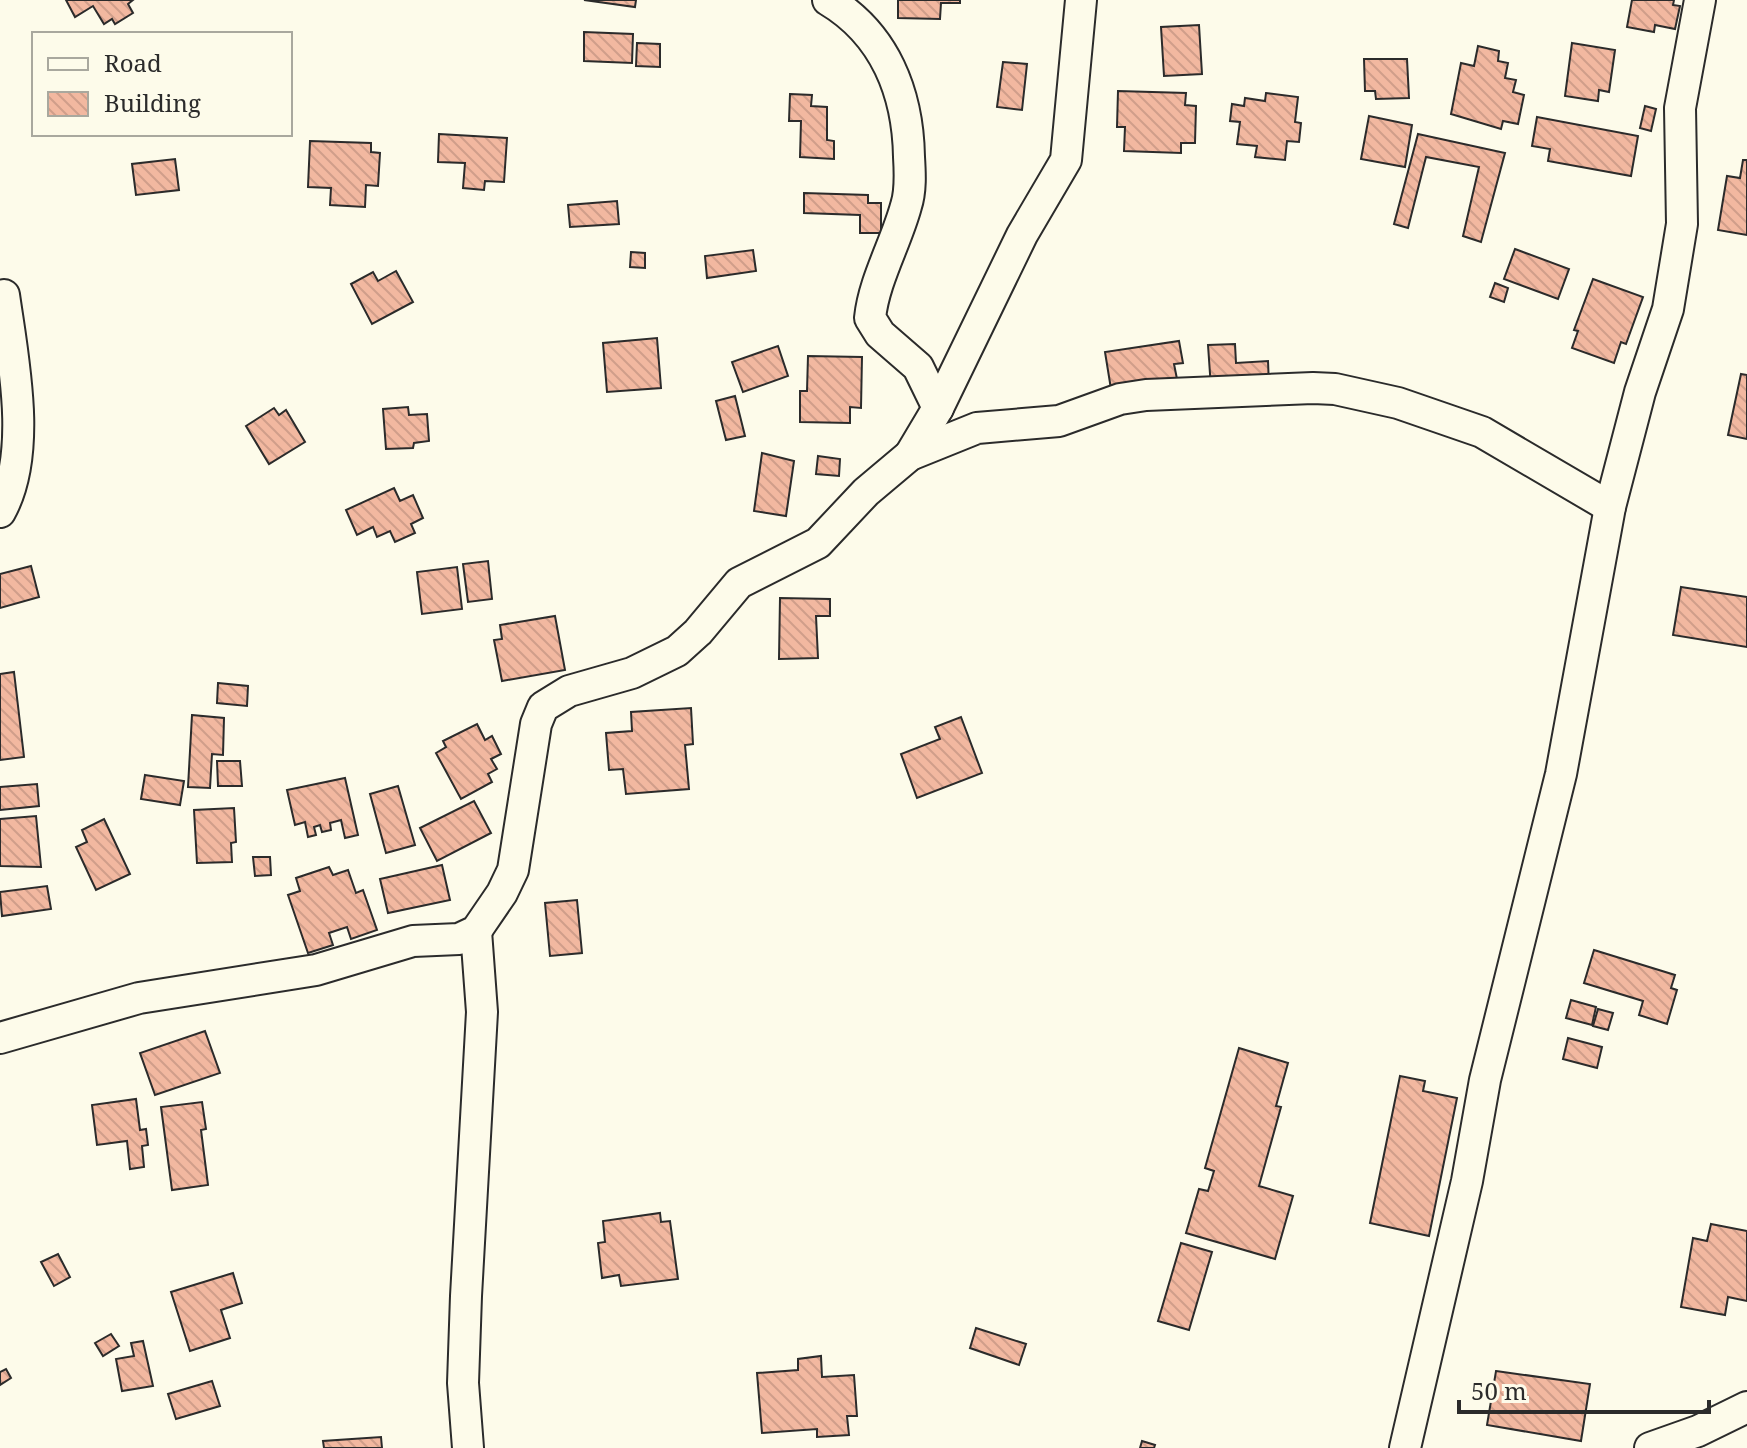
<svg xmlns="http://www.w3.org/2000/svg" width="1747" height="1448" font-family="'Noto Serif',serif">
  <style>
    .building { fill: url(#building-back-hatch); stroke: #2b2b2b; stroke-width: 2 }
    .lines { fill: none; stroke-linecap: round; stroke-linejoin: round }
    .minor-casing { stroke: #2b2b2b; stroke-width: 34 }
    .minor { stroke: #fdfbea; stroke-width: 30 }
  </style>
  <defs>
    <pattern id="building-back-hatch" width="6" height="6" patternUnits="userSpaceOnUse" patternTransform="scale(2)"><rect width="6" height="6" fill="#f2b8a0"/><path d="M-1 5l2 2M0 0l6 6M5-1l2 2" fill="none" stroke="#d09e8a"/></pattern>
  </defs>
  <rect width="100%" height="100%" fill="#fdfbea"/>
  <!-- building -->
  <g class="building">
    <polygon points="66,0 133,0 128,4 133,13 115,24 112,19 104,24 93,6 75,17"/>
    <polygon points="584,0 636,0 635,7"/>
    <polygon points="898,0 960,0 960,3 941,3 940,19 898,18"/>
    <polygon points="1632,0 1674,0 1673,5 1680,6 1675,29 1655,25 1654,32 1627,27"/>
    <polygon points="1199,25 1202,74 1164,76 1161,27"/>
    <polygon points="584,32 633,34 632,63 584,61"/>
    <polygon points="637,43 660,44 660,67 636,66"/>
    <polygon points="1572,43 1615,50 1609,92 1599,90 1598,101 1565,96"/>
    <polygon points="1478,46 1499,51 1498,61 1508,63 1505,78 1516,80 1513,92 1524,95 1518,124 1503,121 1501,129 1451,114 1461,63 1474,66"/>
    <polygon points="1364,59 1407,59 1409,98 1376,99 1375,91 1365,91"/>
    <polygon points="1003,62 1027,64 1022,110 997,107"/>
    <polygon points="1118,91 1186,93 1185,105 1196,106 1195,143 1181,143 1181,153 1124,151 1125,127 1117,127"/>
    <polygon points="1266,93 1298,97 1295,122 1301,123 1299,142 1287,141 1285,160 1255,157 1257,146 1237,144 1240,122 1230,121 1232,104 1244,106 1245,98 1265,101"/>
    <polygon points="790,94 812,95 811,106 827,107 827,140 834,141 834,159 800,157 801,121 789,121"/>
    <polygon points="1645,106 1656,109 1651,131 1640,128"/>
    <polygon points="1369,116 1412,125 1405,167 1361,159"/>
    <polygon points="1537,117 1638,136 1631,176 1548,161 1550,149 1532,146"/>
    <polygon points="439,134 507,138 504,182 485,181 484,190 463,188 465,163 438,162"/>
    <polygon points="1418,134 1505,153 1481,242 1463,236 1479,167 1426,157 1408,228 1394,224"/>
    <polygon points="310,141 371,143 371,152 380,153 378,186 366,185 365,207 330,205 331,188 308,187"/>
    <polygon points="175,159 179,190 136,195 132,164"/>
    <polygon points="1743,160 1747,160 1747,235 1718,230 1727,176 1740,178"/>
    <polygon points="804,193 868,195 868,203 881,203 881,233 860,233 860,215 804,213"/>
    <polygon points="617,201 619,224 570,227 568,205"/>
    <polygon points="1515,249 1569,269 1558,299 1504,279"/>
    <polygon points="753,250 756,271 707,278 705,256"/>
    <polygon points="631,252 645,253 645,268 630,267"/>
    <polygon points="396,271 413,302 372,324 351,284 373,272 378,281"/>
    <polygon points="1593,279 1643,297 1626,344 1621,342 1614,363 1572,348 1578,331 1574,330"/>
    <polygon points="1495,283 1508,288 1504,302 1490,297"/>
    <polygon points="657,338 661,388 607,392 603,343"/>
    <polygon points="1179,341 1183,363 1174,364 1177,379 1111,389 1105,352"/>
    <polygon points="1235,344 1236,363 1268,361 1269,386 1211,388 1208,345"/>
    <polygon points="778,346 788,376 743,392 732,362"/>
    <polygon points="808,356 862,357 861,408 850,407 850,423 800,422 800,391 807,391"/>
    <polygon points="1741,374 1747,375 1747,439 1728,435"/>
    <polygon points="735,396 745,436 726,440 716,401"/>
    <polygon points="408,407 409,415 427,414 429,441 414,443 413,448 386,449 383,409"/>
    <polygon points="274,408 279,415 286,410 305,442 269,464 246,426"/>
    <polygon points="762,453 794,461 786,516 754,511"/>
    <polygon points="818,456 840,459 839,476 816,474"/>
    <polygon points="394,488 400,501 413,495 423,518 411,524 415,533 395,542 390,531 377,537 373,527 357,535 346,510"/>
    <polygon points="488,561 492,599 468,602 463,564"/>
    <polygon points="31,566 39,597 0,608 0,574"/>
    <polygon points="457,567 462,609 422,614 417,572"/>
    <polygon points="1681,587 1747,597 1747,647 1673,635"/>
    <polygon points="780,598 830,599 830,616 816,616 818,658 779,659"/>
    <polygon points="555,616 565,670 502,681 494,640 502,639 500,625"/>
    <polygon points="14,672 24,757 0,760 0,674"/>
    <polygon points="218,683 248,686 247,706 217,703"/>
    <polygon points="691,708 693,744 685,745 689,789 626,794 623,769 609,770 606,733 632,731 631,712"/>
    <polygon points="192,715 224,718 223,755 212,754 210,788 188,787"/>
    <polygon points="961,717 982,773 917,798 901,754 940,739 935,727"/>
    <polygon points="477,724 485,740 492,736 501,754 491,759 497,769 488,774 492,782 461,799 436,753 446,747 443,741"/>
    <polygon points="217,761 240,761 242,786 218,786"/>
    <polygon points="145,775 184,781 180,805 141,799"/>
    <polygon points="345,778 358,835 345,838 341,820 330,823 331,830 322,832 320,825 314,827 316,835 308,837 305,822 295,825 287,790"/>
    <polygon points="37,784 39,806 0,810 0,787"/>
    <polygon points="398,786 415,845 386,853 370,794"/>
    <polygon points="474,801 491,833 437,861 420,828"/>
    <polygon points="234,808 236,842 231,843 232,862 197,863 194,810"/>
    <polygon points="36,816 41,867 0,866 0,819"/>
    <polygon points="104,819 130,874 96,890 76,847 87,842 82,830"/>
    <polygon points="253,857 270,857 271,875 255,876"/>
    <polygon points="442,865 450,900 388,913 380,879"/>
    <polygon points="329,867 333,875 348,870 356,893 363,890 377,930 351,939 347,927 329,933 333,945 308,953 288,895 300,891 296,878"/>
    <polygon points="47,886 51,909 2,916 0,892"/>
    <polygon points="577,900 582,953 550,956 545,903"/>
    <polygon points="1594,950 1675,975 1671,988 1677,990 1667,1024 1639,1015 1643,1001 1584,983"/>
    <polygon points="1571,1000 1596,1007 1592,1025 1566,1018"/>
    <polygon points="1598,1009 1613,1013 1608,1030 1593,1026"/>
    <polygon points="205,1031 220,1073 155,1095 140,1053"/>
    <polygon points="1568,1038 1602,1047 1597,1068 1563,1059"/>
    <polygon points="1239,1048 1288,1063 1276,1106 1281,1107 1259,1186 1293,1196 1275,1259 1186,1233 1199,1189 1208,1191 1214,1171 1205,1168"/>
    <polygon points="1400,1076 1425,1081 1423,1091 1457,1098 1429,1236 1370,1223"/>
    <polygon points="136,1099 140,1130 146,1129 148,1145 142,1146 144,1167 130,1169 127,1141 97,1145 92,1105"/>
    <polygon points="202,1102 206,1129 201,1130 208,1185 172,1190 161,1107"/>
    <polygon points="660,1213 661,1222 670,1221 678,1279 621,1286 619,1275 602,1278 598,1243 605,1242 603,1221"/>
    <polygon points="1711,1224 1747,1231 1747,1301 1728,1297 1725,1315 1681,1307 1693,1238 1707,1241"/>
    <polygon points="1181,1243 1212,1252 1189,1330 1158,1321"/>
    <polygon points="58,1254 70,1277 54,1286 41,1262"/>
    <polygon points="233,1273 242,1303 221,1310 230,1338 190,1351 171,1292"/>
    <polygon points="976,1328 1026,1344 1019,1365 970,1348"/>
    <polygon points="111,1334 119,1346 103,1356 95,1343"/>
    <polygon points="143,1341 153,1386 122,1391 116,1359 134,1356 131,1343"/>
    <polygon points="821,1356 822,1377 854,1375 857,1416 847,1416 849,1435 817,1437 817,1429 762,1433 757,1373 798,1370 798,1359"/>
    <polygon points="6,1369 11,1378 0,1385 0,1372"/>
    <polygon points="1496,1371 1590,1384 1581,1441 1487,1425"/>
    <polygon points="212,1381 220,1406 176,1419 168,1394"/>
    <polygon points="381,1437 382,1448 324,1448 323,1441"/>
    <polygon points="1142,1441 1155,1445 1154,1448 1140,1448"/>
  </g>
  <g class="lines">
    <defs>
      <g id="minor">
        <path d="M828,0C885,34 908,93 909,157C910,173 911,191 906,206C896,243 874,280 870,318L880,334L918,367L938,408"/>
        <polyline points="910,455 938,408 1022,235 1066,160 1081,0"/>
        <path d="M0,512C33,454 13,358 4,295"/>
        <polyline points="0,1038 139,998 316,970 413,941 459,939 476,931 502,893 513,870 536,724 543,707 569,691 632,673 677,651 698,632 739,583 818,543 866,492 910,455 977,428 1059,421 1120,399 1146,395 1313,388 1335,389 1398,403 1482,432 1610,507"/>
        <polyline points="468,1448 463,1383 466,1296 482,1012 476,931"/>
        <polyline points="1405,1448 1467,1181 1485,1080 1561,774 1610,507 1640,392 1668,309 1682,224 1680,108 1700,0"/>
        <polyline points="1650,1448 1698,1431 1747,1407"/>
      </g>
    </defs>
    <!-- minor casing -->
    <use href="#minor" class="minor-casing"/>
    <!-- minor -->
    <use href="#minor" class="minor"/>
  </g>
  <!-- legend -->
  <rect x="32" y="32" width="260" height="104" fill="#fdfbea" stroke="#a9a89e" stroke-width="2"/>
  <rect x="48" y="58" width="40" height="12" fill="#fdfbea" stroke="#a9a89e" stroke-width="2"/>
  <text x="104" y="72" font-size="24" fill="#2b2b2b">Road</text>
  <rect x="48" y="92" width="40" height="24" fill="url(#building-back-hatch)" stroke="#a9a89e" stroke-width="2"/>
  <text x="104" y="112" font-size="24" fill="#2b2b2b">Building</text>
  <!-- scale -->
  <path d="M1459 1400v12h250v-12" fill="none" stroke="#2b2b2b" stroke-width="4"/>
  <text x="1471" y="1400" font-size="24" fill="#2b2b2b" stroke="#fdfbea" stroke-width="6" paint-order="stroke">50 m</text>
</svg>
